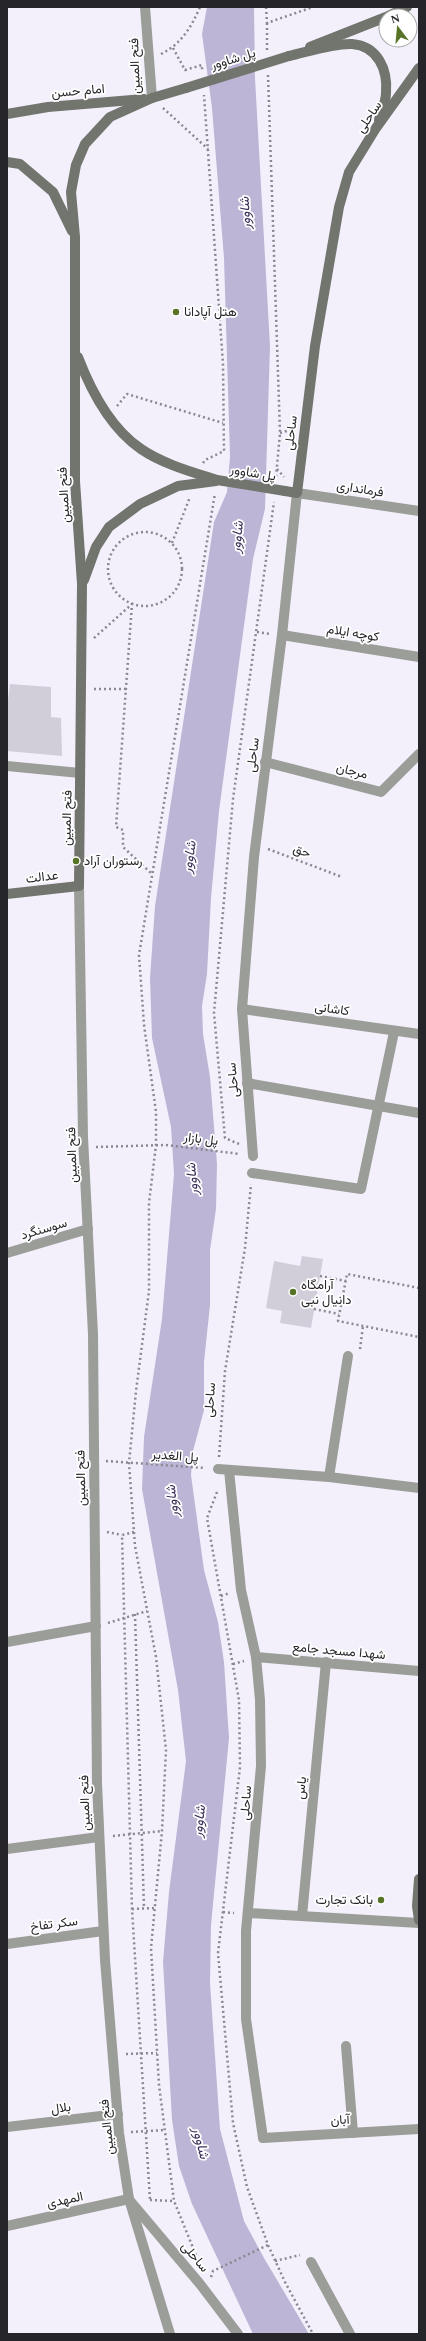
<svg xmlns="http://www.w3.org/2000/svg" width="426" height="2341" font-family="Spectral,Vazirmatn,serif">
  <style>
    .water { fill: #bdb5d5 }
    .building { fill: #d1ceda }
    .lines { fill: none; stroke-linecap: round; stroke-linejoin: round }
    .path { stroke: #89878f; stroke-width: 2.5; stroke-dasharray: 2 3; stroke-linecap: butt }
    .street { stroke: #9b9d98; stroke-width: 10 }
    .secondary { stroke: #71756e; stroke-width: 10 }
    .secondary-bridge { stroke: #71756e; stroke-width: 10 }
    .poi-dot { fill: #577327; stroke: #fff; stroke-width: 1.5 }
    .labels { text-anchor: middle; dominant-baseline: central; stroke-width: 3.5; stroke-linejoin: round; paint-order: stroke }
    .street-label { font-size: 13px; fill: #262529; stroke: #fff }
    .poi-label { font-size: 13px; fill: #262529; stroke: #fff; text-anchor: start }
    .water-label { font-size: 14px; font-style: italic; fill: #3d2f5a; stroke: #fff }
  </style>
  <rect width="100%" height="100%" fill="#f3f0fc"/>
  <!-- water -->
  <polygon class="water" points="207,7 254,7 255,78 270,346 265,509 253,559 219,811 211,898 207,974 202,1006 203,1034 210,1077 217,1164 216,1209 210,1250 210,1305 204,1362 204,1410 193,1451 191,1475 204,1570 218,1622 224,1662 229,1738 211,1925 210,1983 220,2129 244,2221 264,2258 309,2334 253,2334 192,2204 179,2166 172,2120 163,1962 169,1892 186,1761 178,1690 142,1489 144,1437 162,1319 174,1174 171,1127 152,1038 150,978 155,906 214,522 227,492 230,457 224,258 212,108 202,34"/>
  <!-- building -->
  <g class="building">
    <polygon points="10,684 51,687 51,717 61,718 62,756 7,751 7,709"/>
    <polygon points="302,1256 323,1259 311,1328 280,1323 282,1311 266,1308 274,1261 300,1266"/>
  </g>
  <g class="lines">
    <!-- path -->
    <g class="path">
      <polyline points="266,7 267,23 313,7"/>
      <polyline points="267,23 267,50"/>
      <polyline points="173,48 185,70 202,65 202,70"/>
      <path d="M161,54C181,44 191,28 200,7"/>
      <polyline points="268,75 280,433 276,477"/>
      <polyline points="163,108 208,149"/>
      <polyline points="117,406 127,394 223,423"/>
      <polyline points="280,433 293,429"/>
      <polyline points="203,463 205,460 224,451 223,364 204,95"/>
      <polyline points="277,469 284,477"/>
      <circle cx="145" cy="569" r="37"/>
      <polyline points="172,543 190,497"/>
      <polyline points="257,632 270,634"/>
      <polyline points="94,638 132,604 116,827 123,830 123,847 152,874"/>
      <polyline points="94,689 126,689"/>
      <polyline points="268,849 342,877"/>
      <polyline points="239,1144 225,1138 214,1013 233,799 274,502"/>
      <polyline points="96,1147 166,1145 240,1154"/>
      <polyline points="320,1276 346,1281"/>
      <polyline points="419,1288 347,1274 338,1321 419,1337"/>
      <polyline points="314,1309 339,1314"/>
      <polyline points="360,1349 363,1326"/>
      <polyline points="219,1457 225,1371 245,1248 251,1184"/>
      <polyline points="106,1461 205,1468"/>
      <polyline points="217,1492 207,1518 239,1700 240,1767 218,1953 233,2123 247,2187 268,2245 285,2282 313,2334"/>
      <polyline points="107,1532 122,1535"/>
      <polyline points="134,1532 122,1535 132,1909 150,2200"/>
      <polyline points="221,1596 230,1593"/>
      <polyline points="135,1614 144,1908"/>
      <polyline points="108,1623 147,1611"/>
      <polyline points="233,1664 244,1661"/>
      <polyline points="113,1836 162,1831"/>
      <polyline points="132,1909 155,1908"/>
      <polyline points="223,1912 234,1913"/>
      <polyline points="126,2054 157,2053"/>
      <polyline points="131,2132 165,2130"/>
      <polyline points="150,2200 174,2201"/>
      <polyline points="198,2260 174,2201 159,2085 151,1948 162,1831 166,1750 156,1657 135,1546 129,1463 136,1391 149,1291 149,1203 156,1145 156,1112 144,1025 139,955 215,493"/>
      <polyline points="275,2261 300,2255"/>
      <polyline points="211,2277 213,2271 268,2245"/>
    </g>
    <!-- street -->
    <g class="street">
      <polyline points="145,7 152,98"/>
      <polyline points="282,635 419,657"/>
      <polyline points="265,762 381,792 419,754"/>
      <polyline points="7,766 80,773"/>
      <polyline points="79,886 83,1137 93,1334 97,1783 105,1960 119,2133 129,2199 170,2334"/>
      <polyline points="242,1009 419,1034"/>
      <polyline points="247,1083 419,1113"/>
      <polyline points="253,1156 242,1009 254,857 282,635 297,493 419,511"/>
      <polyline points="252,1173 361,1189 394,1032"/>
      <polyline points="7,1253 88,1229"/>
      <polyline points="218,1469 329,1477 419,1488"/>
      <polyline points="229,1470 241,1590 256,1657 260,1700 261,1766 246,1931 246,2019 263,2138 419,2129"/>
      <polyline points="329,1477 348,1356"/>
      <polyline points="7,1642 96,1626"/>
      <polyline points="256,1657 419,1671"/>
      <polyline points="7,1849 99,1837"/>
      <polyline points="248,1913 419,1923"/>
      <polyline points="302,1916 326,1662"/>
      <polyline points="7,1944 103,1931"/>
      <polyline points="346,2046 353,2133"/>
      <polyline points="7,2127 118,2114"/>
      <polyline points="131,2202 200,2284 238,2334"/>
      <polyline points="7,2226 129,2199"/>
      <polyline points="311,2262 350,2334"/>
    </g>
    <!-- secondary -->
    <g class="secondary">
      <polyline points="388,16 407,7"/>
      <polyline points="310,47 386,17"/>
      <path d="M289,56C307,52 334,43 352,44C378,46 388,70 386,93C386,102 381,112 379,120"/>
      <polyline points="7,114 48,107 144,99"/>
      <polyline points="7,162 20,164 53,192 72,231"/>
      <path d="M78,357C91,391 110,428 141,449C163,464 192,472 217,480"/>
      <polyline points="285,491 297,493 315,346 339,207 349,172 376,128 419,68"/>
      <polyline points="84,580 96,547 109,527 140,504 178,486 216,481"/>
      <polyline points="7,894 79,886 82,584 75,481 75,237 71,192 76,165 85,144 110,117 152,98 186,88"/>
      <polyline points="419,1879 417,1906 419,1920"/>
    </g>
    <!-- secondary-bridge -->
    <g class="secondary-bridge">
      <polyline points="186,88 289,56"/>
      <polyline points="217,480 285,491"/>
    </g>
  </g>
  <!-- markers -->
  <g class="poi-dot">
    <circle cx="176" cy="312" r="4"/>
    <circle cx="76" cy="861" r="4"/>
    <circle cx="293" cy="1292" r="4"/>
    <circle cx="381" cy="1900" r="4"/>
  </g>
  <g class="labels">
    <!-- street labels -->
    <g class="street-label">
      <text transform="translate(233 59) rotate(-17)">پل شاوور</text>
      <text transform="translate(135 66) rotate(-92)">فتح المبین</text>
      <text transform="translate(78 91) rotate(-5)">امام حسن</text>
      <text transform="translate(369 117) rotate(-56)">ساحلی</text>
      <text transform="translate(291 433) rotate(-83)">ساحلی</text>
      <text transform="translate(253 473) rotate(9)">پل شاوور</text>
      <text transform="translate(360 489) rotate(9)">فرمانداری</text>
      <text transform="translate(64 495) rotate(-93)">فتح المبین</text>
      <text transform="translate(353 633) rotate(9)">کوچه ایلام</text>
      <text transform="translate(253 755) rotate(-83)">ساحلی</text>
      <text transform="translate(352 771) rotate(14)">مرجان</text>
      <text transform="translate(67 818) rotate(-89)">فتح المبین</text>
      <text transform="translate(302 851) rotate(20)">حق</text>
      <text transform="translate(42 877) rotate(-7)">عدالت</text>
      <text transform="translate(332 1009) rotate(8)">کاشانی</text>
      <text transform="translate(233 1080) rotate(-95)">ساحلی</text>
      <text transform="translate(201 1139) rotate(7)">پل بازار</text>
      <text transform="translate(72 1155) rotate(-92)">فتح المبین</text>
      <text transform="translate(44 1229) rotate(-16)">سوسنگرد</text>
      <text transform="translate(210 1400) rotate(-86)">ساحلی</text>
      <text transform="translate(175 1456) rotate(4)">پل الغدیر</text>
      <text transform="translate(81 1478) rotate(-91)">فتح المبین</text>
      <text transform="translate(339 1651) rotate(5)">شهدا مسجد جامع</text>
      <text transform="translate(301 1788) rotate(-84)">یاس</text>
      <text transform="translate(85 1803) rotate(-92)">فتح المبین</text>
      <text transform="translate(246 1803) rotate(-86)">ساحلی</text>
      <text transform="translate(54 1924) rotate(-7)">سکر تفاخ</text>
      <text transform="translate(61 2108) rotate(-7)">بلال</text>
      <text transform="translate(340 2120) rotate(-3)">آبان</text>
      <text transform="translate(107 2127) rotate(-96)">فتح المبین</text>
      <text transform="translate(65 2200) rotate(-12)">المهدی</text>
      <text transform="translate(195 2257) rotate(50)">ساحلی</text>
    </g>
    <!-- poi labels -->
    <g class="poi-label">
      <text x="184" y="312">هتل آپادانا</text>
      <text x="84" y="861">رستوران آراد</text>
      <text x="301" y="1285">آرامگاه<tspan x="301" dy="15">دانیال نبی</tspan></text>
      <text x="373" y="1900" text-anchor="end">بانک تجارت</text>
    </g>
    <!-- water labels -->
    <g class="water-label">
      <text transform="translate(245 213) rotate(-93)">شاوور</text>
      <text transform="translate(237 537) rotate(-84)">شاوور</text>
      <text transform="translate(189 857) rotate(-81)">شاوور</text>
      <text transform="translate(192 1179) rotate(-95)">شاوور</text>
      <text transform="translate(172 1501) rotate(-96)">شاوور</text>
      <text transform="translate(199 1821) rotate(-83)">شاوور</text>
      <text transform="translate(201 2143) rotate(76)">شاوور</text>
    </g>
  </g>
  <!-- border -->
  <rect width="426" height="2341" fill="none" stroke="#262529" stroke-width="16"/>
  <!-- north arrow -->
  <g transform="translate(398 28) rotate(344)"><circle r="19" fill="#ffffff" stroke="#a8a8a9"/>
  <path d="M0-3L7 15L0 10L-7 15Z" fill="#577327"/>
  <text y="-6" font-size="11" font-weight="bold" text-anchor="middle" fill="#262529">N</text>
  </g>
</svg>
